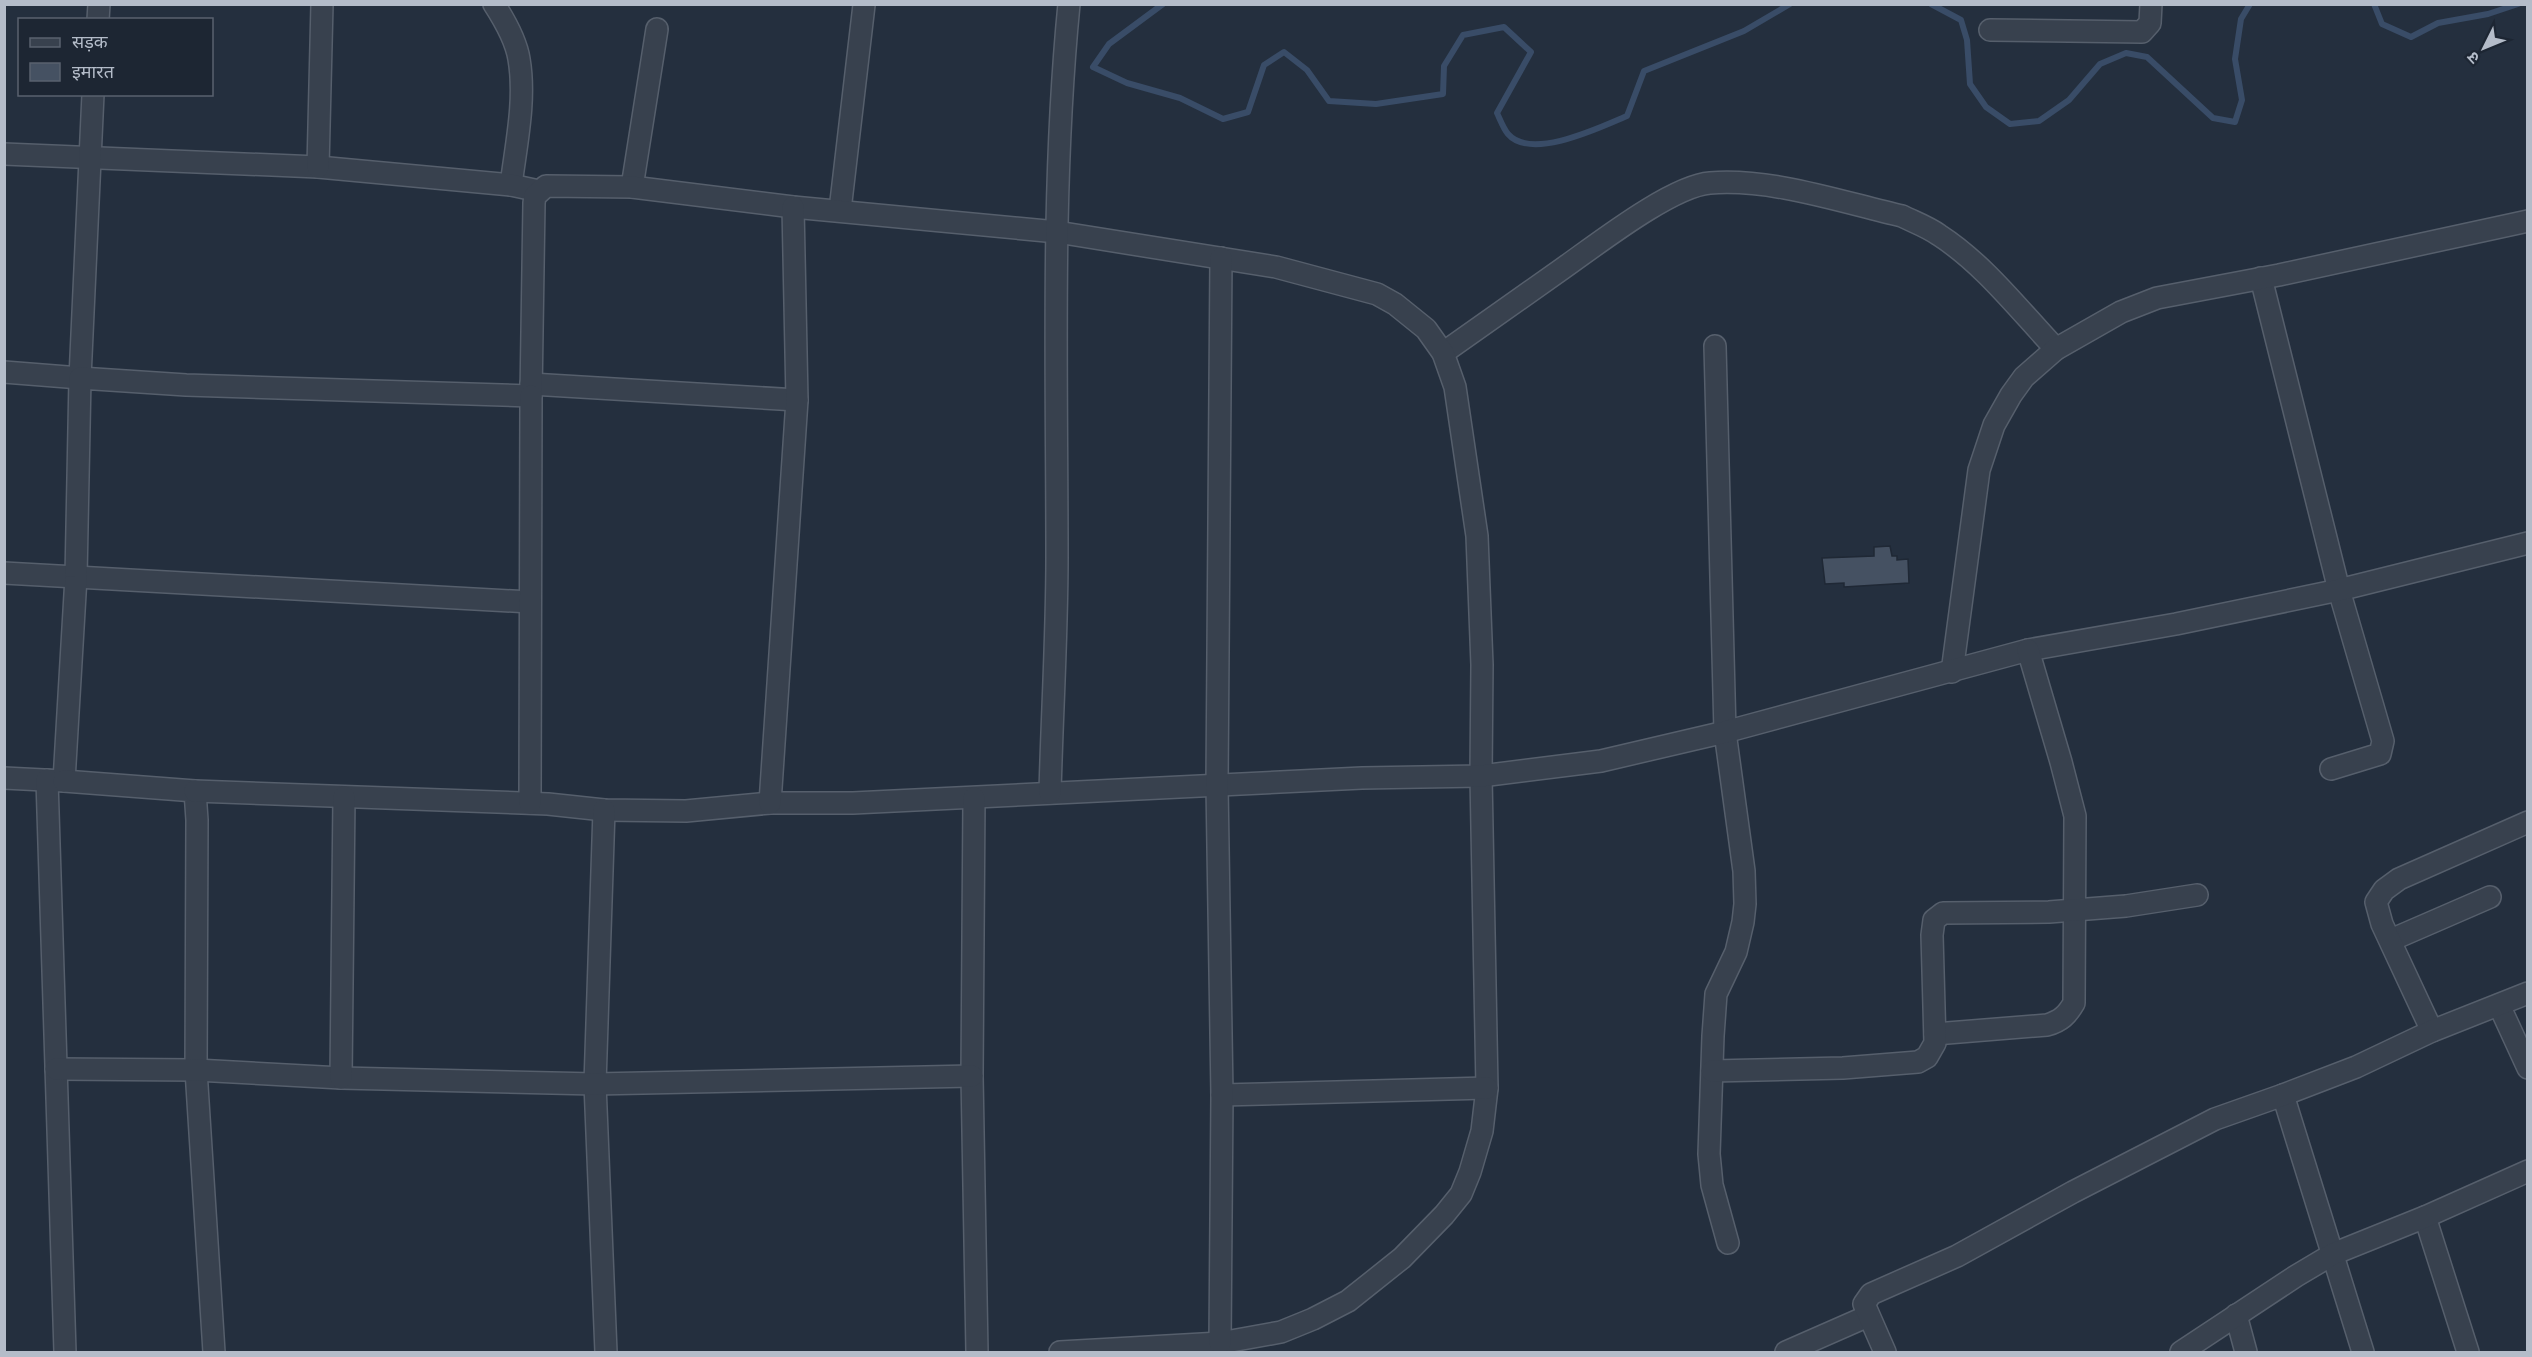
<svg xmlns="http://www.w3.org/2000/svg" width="2532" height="1357" font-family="'Archivo Narrow','Noto Sans Devanagari',sans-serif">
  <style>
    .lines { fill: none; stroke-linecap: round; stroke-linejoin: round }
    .stream { stroke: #394c67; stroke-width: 6 }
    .building { fill: #455162; stroke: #1f2835; stroke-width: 1.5 }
    .street-casing { stroke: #565f6c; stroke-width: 24 }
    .street { stroke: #38414e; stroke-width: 21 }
  </style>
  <rect width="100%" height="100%" fill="#242f3e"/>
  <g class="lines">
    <!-- stream -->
    <g class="stream">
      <path d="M1163,4L1109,44L1093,67L1127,83L1180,98L1223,119L1248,112L1264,65L1284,52L1307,70L1329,101L1376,104L1443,94L1444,66L1463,35L1504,27L1531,52L1497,113C1500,119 1503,128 1508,134C1531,161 1601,127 1627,116L1644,71L1744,31L1790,4"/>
      <polyline points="1931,4 1961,20 1967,40 1970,84 1986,107 2010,124 2039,121 2069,100 2100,64 2126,53 2147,57 2213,118 2235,122 2242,100 2235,59 2241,19 2250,4"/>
      <polyline points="2374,4 2382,24 2411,37 2438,23 2488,14 2518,4"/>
    </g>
  </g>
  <!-- building -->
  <polygon class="building" points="1890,546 1892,556 1897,556 1897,560 1908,559 1909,583 1844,587 1844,583 1825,584 1822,558 1874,556 1874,547"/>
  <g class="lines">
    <defs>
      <g id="street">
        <path d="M494,4C505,21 516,40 519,59C526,100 516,145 511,185"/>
        <polyline points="98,20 99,4"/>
        <polyline points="1990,30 2142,32 2150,23 2151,4"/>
        <polyline points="4,154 318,167 511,185 539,191"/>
        <polyline points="318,167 322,4"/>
        <polyline points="632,187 657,29"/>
        <polyline points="840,210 864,5"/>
        <polyline points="2261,278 2339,590 2383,741 2380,754 2331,769"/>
        <polyline points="1715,346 1725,732 1744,871 1745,904 1743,922 1736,952 1716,994 1713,1036 1709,1154 1712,1185 1728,1243"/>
        <path d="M1443,353C1483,325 1522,297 1562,269C1595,246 1671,186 1710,183C1772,178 1841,202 1902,216C1914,222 1928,227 1939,235C1984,264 2020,311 2056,349"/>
        <polyline points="4,372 80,378 93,94"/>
        <polyline points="531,384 797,400"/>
        <polyline points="4,573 530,602"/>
        <polyline points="1952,672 1979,470 1994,425 2011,395 2024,377 2056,349 2121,312 2157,298 2279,275 2528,221"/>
        <polyline points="4,778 64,781 76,577 80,378 186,385 531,396 534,203 535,196 546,186 632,187 793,207 1057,232 1276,267 1377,294 1395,304 1426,329 1443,353 1455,387 1477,536 1482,665 1481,776 1487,1088 1482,1131 1470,1172 1461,1194 1444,1215 1402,1258 1348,1301 1313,1319 1281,1332 1220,1343 1060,1352"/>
        <polyline points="47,780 65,1352"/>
        <polyline points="64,781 195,791 197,820 196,1070 214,1352"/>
        <polyline points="195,791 548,804 604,810 686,811 770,803 853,803 1362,778 1481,776 1601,761 1725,732 2028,650 2176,624 2339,590 2528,543"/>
        <path d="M1050,793C1052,714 1057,636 1057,557C1057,373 1051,188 1069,4"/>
        <polyline points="974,798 972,1076 977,1352"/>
        <polyline points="530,803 531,396"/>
        <polyline points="770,803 797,400 793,207"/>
        <polyline points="604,810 595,1084 606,1352"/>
        <polyline points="2391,940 2490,897"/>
        <polyline points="2499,1005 2528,1068"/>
        <polyline points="2432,1031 2382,924 2376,902 2384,890 2399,879 2528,822"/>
        <path d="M1935,1034L2047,1025C2061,1021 2067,1015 2074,1003L2075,816L2061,762L2028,650"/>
        <polyline points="56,1069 196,1070 341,1078 595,1084 972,1076"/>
        <polyline points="1712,1071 1843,1068 1918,1062 1927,1057 1935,1043 1932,935 1934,920 1943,913 2049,912 2126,906 2197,895"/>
        <polyline points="341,1078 344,797"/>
        <polyline points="1222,1095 1487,1088"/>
        <polyline points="2283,1095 2363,1352"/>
        <polyline points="2425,1217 2468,1352"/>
        <polyline points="2236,1315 2246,1352"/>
        <polyline points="1220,1343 1222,1095 1217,785 1221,258"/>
        <polyline points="1786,1352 1868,1316"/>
        <polyline points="1885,1352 1864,1304 1871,1294 1957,1256 2073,1192 2215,1119 2283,1095 2356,1067 2432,1031 2528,993"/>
        <polyline points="2181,1352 2296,1276 2333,1254 2425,1217 2528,1171"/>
      </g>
    </defs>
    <!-- street casing -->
    <use href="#street" class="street-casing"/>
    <!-- street -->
    <use href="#street" class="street"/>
  </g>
  <!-- border -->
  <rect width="2532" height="1357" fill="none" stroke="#b4bcc9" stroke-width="12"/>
  <!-- legend -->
  <rect x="18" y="18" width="195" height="78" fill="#1d2633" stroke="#59626f" stroke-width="1.5"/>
  <rect x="30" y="38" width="30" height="9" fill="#38414e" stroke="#59626f" stroke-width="1.5"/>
  <text x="72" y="48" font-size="18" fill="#b4bcc9">सड़क</text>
  <rect x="30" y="63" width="30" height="18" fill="#455162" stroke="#59626f" stroke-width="1.5"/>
  <text x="72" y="78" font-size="18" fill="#b4bcc9">इमारत</text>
  <!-- north arrow -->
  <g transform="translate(2484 48) rotate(227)" stroke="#1d2633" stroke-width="4.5" paint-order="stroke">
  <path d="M0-4.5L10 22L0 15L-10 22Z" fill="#b4bcc9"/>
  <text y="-9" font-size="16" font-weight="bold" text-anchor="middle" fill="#b4bcc9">उ</text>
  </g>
</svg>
